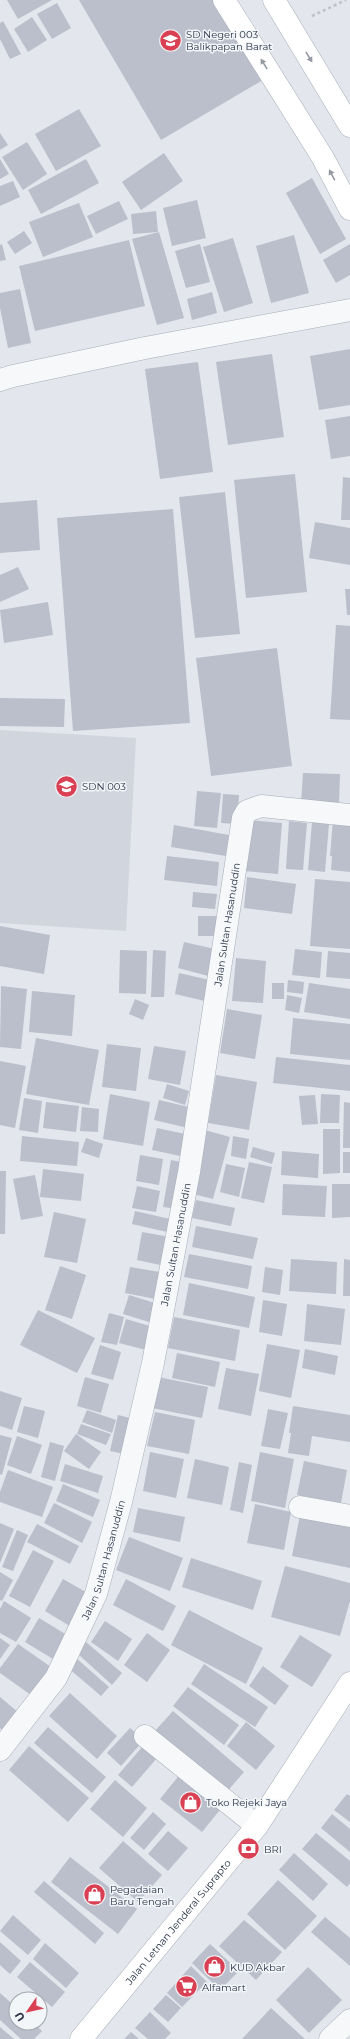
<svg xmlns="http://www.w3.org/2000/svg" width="350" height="2039" font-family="Montserrat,sans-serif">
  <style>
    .built { fill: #d1d5de }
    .building { fill: #babfcb }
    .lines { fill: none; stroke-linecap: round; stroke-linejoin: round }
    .street-casing { stroke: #a7adb7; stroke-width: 23 }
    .secondary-casing { stroke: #a7adb7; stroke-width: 23 }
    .path { stroke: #bdc1c8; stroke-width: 2.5; stroke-dasharray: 3 3; stroke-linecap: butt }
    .street { stroke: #f6f8fa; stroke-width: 22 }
    .secondary { stroke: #fff; stroke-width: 22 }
    .oneway { fill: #9499a2 }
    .labels { text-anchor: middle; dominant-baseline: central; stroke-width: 3; stroke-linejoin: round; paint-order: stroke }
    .poi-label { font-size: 10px; fill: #293346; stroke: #f3f6f9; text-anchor: start }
    .street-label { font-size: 10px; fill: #293346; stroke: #f3f6f9 }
  </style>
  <rect width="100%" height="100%" fill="#e3e6ec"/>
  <!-- built -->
  <polygon class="built" points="0,730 136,738 126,931 0,923"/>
  <!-- building -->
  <g class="building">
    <polygon points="7,0 52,0 18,19"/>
    <polygon points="79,0 216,0 263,80 161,140"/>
    <polygon points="57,3 71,28 52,39 37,14"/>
    <polygon points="32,17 47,40 28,52 14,29"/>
    <polygon points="3,21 21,54 10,59 0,39 0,23"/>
    <polygon points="79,109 101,146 56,171 35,134"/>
    <polygon points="0,133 8,145 0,150"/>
    <polygon points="27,142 47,174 23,190 2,157"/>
    <polygon points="164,153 183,181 141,210 122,182"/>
    <polygon points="0,159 9,174 0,179"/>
    <polygon points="86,159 99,183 41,214 28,190"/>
    <polygon points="312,178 346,239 320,254 286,193"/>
    <polygon points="13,181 20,197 0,206 0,186"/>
    <polygon points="197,200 206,238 172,246 163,208"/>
    <polygon points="119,201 128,219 96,234 87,216"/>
    <polygon points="79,203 93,237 43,257 29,222"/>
    <polygon points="156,211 158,232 133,234 131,214"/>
    <polygon points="24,231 32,243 15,254 7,242"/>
    <polygon points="159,232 184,318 157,325 132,239"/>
    <polygon points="294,235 309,293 271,303 256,246"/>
    <polygon points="233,238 253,303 224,312 203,247"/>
    <polygon points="129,240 145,306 35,331 19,266"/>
    <polygon points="2,244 6,260 0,261 0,245"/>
    <polygon points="200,244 210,282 186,288 175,251"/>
    <polygon points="350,244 350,275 336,283 323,260"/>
    <polygon points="20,289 31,343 8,348 0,308 0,293"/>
    <polygon points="212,292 217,313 192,320 187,299"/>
    <polygon points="350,349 350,405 319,410 310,356"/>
    <polygon points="272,354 284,437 228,445 216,362"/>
    <polygon points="198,362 213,472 160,479 145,369"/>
    <polygon points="350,416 350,456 331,459 325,420"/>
    <polygon points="295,474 307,592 246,598 234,480"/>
    <polygon points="343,477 350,478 350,520 341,520"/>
    <polygon points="225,492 240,634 195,638 179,497"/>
    <polygon points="37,500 40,550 0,553 0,503"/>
    <polygon points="173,509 190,723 73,731 57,518"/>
    <polygon points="315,522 350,528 350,565 309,558"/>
    <polygon points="18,567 29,589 0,602 0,575"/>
    <polygon points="345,589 350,589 350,615 347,615"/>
    <polygon points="48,602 53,635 4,643 0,610"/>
    <polygon points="336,625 350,626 350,720 330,719"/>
    <polygon points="277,648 292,766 211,776 196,658"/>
    <polygon points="0,698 65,699 64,727 0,726"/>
    <polygon points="303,773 340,774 339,805 301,803"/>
    <polygon points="197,791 221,793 217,828 194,826"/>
    <polygon points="223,794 239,795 237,824 221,823"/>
    <polygon points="247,820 282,823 278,874 243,871"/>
    <polygon points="333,820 350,822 350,872 331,870 332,856 330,856"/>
    <polygon points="289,821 307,823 303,870 286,869"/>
    <polygon points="312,822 329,824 325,872 308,870"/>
    <polygon points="174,825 229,835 226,856 171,847"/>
    <polygon points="167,856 219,862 217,886 164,880"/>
    <polygon points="247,877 296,884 292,914 244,908"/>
    <polygon points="315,879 350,882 350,949 310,946"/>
    <polygon points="193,892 217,894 215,909 192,907"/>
    <rect x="198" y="916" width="21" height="20"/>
    <polygon points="0,926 50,935 44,974 0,966"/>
    <polygon points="184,942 219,950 212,977 178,968"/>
    <polygon points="295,949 322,952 320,978 292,975"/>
    <polygon points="120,950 147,951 146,994 119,993"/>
    <polygon points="153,950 166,951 164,997 151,997"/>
    <polygon points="328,951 350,953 350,979 326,977"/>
    <polygon points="236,958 266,961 263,1003 232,1001"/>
    <polygon points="179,973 214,981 209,1002 175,994"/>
    <polygon points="288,980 304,982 303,994 287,992"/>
    <rect x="272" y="983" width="12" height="16"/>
    <polygon points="309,983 350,989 350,1019 304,1012"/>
    <polygon points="1,986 27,989 21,1049 0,1047"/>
    <polygon points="32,991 75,995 72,1036 29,1032"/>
    <polygon points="287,995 302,998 299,1013 285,1010"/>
    <polygon points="135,999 149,1005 143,1020 129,1014"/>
    <polygon points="227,1009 262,1015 255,1059 220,1053"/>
    <polygon points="293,1018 350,1024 350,1060 290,1054"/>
    <polygon points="36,1038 99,1050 89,1105 26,1094"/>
    <polygon points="107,1044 141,1048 136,1091 102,1087"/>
    <polygon points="154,1046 186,1051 180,1085 148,1079"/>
    <polygon points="276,1057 350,1065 350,1091 273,1083"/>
    <polygon points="0,1061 26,1066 15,1128 0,1125"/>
    <polygon points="216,1075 257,1082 249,1130 208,1123"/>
    <polygon points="167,1084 189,1091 185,1105 163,1098"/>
    <polygon points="110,1094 150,1102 143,1146 103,1139"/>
    <polygon points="321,1094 340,1095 339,1123 320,1123"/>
    <polygon points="315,1095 318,1124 302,1125 299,1096"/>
    <polygon points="24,1098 42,1101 38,1133 19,1130"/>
    <polygon points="159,1100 193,1108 188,1128 154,1120"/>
    <polygon points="46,1102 79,1106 76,1132 43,1128"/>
    <polygon points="344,1102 350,1103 350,1148 343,1148"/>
    <polygon points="82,1107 99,1109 98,1132 80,1131"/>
    <polygon points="157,1128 190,1135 185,1157 152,1150"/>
    <polygon points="323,1129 340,1129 340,1173 323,1174"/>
    <polygon points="205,1130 230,1137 213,1199 189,1193"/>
    <polygon points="22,1136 79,1142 77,1166 20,1161"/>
    <polygon points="233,1136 249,1139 246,1159 231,1156"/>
    <polygon points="86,1138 103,1144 99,1158 81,1152"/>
    <polygon points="253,1147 275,1153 272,1164 250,1157"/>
    <polygon points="282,1151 319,1154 318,1178 281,1175"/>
    <rect x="343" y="1152" width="7" height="21"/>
    <polygon points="140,1155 163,1159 159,1185 136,1181"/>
    <polygon points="171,1160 186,1163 178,1209 163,1207"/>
    <polygon points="249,1162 272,1167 264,1203 241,1198"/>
    <polygon points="226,1164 245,1168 239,1197 220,1192"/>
    <polygon points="43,1169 84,1174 81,1201 40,1197"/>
    <polygon points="0,1171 6,1171 5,1234 0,1234"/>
    <polygon points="35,1175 43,1216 21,1220 13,1179"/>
    <polygon points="283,1184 327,1186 325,1217 282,1215"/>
    <polygon points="332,1184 350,1184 350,1217 332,1218"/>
    <polygon points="137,1186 160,1191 156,1212 132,1208"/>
    <polygon points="196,1200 235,1208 231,1226 192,1218"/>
    <polygon points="135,1211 170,1219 167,1232 132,1224"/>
    <polygon points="54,1212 86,1219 77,1263 44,1257"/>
    <polygon points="196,1226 258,1238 253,1259 192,1247"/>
    <polygon points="142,1232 170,1237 165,1266 137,1260"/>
    <polygon points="189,1254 252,1266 248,1289 184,1277"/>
    <polygon points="291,1259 337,1262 336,1294 289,1291"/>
    <polygon points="344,1259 350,1260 350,1296 343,1296"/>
    <polygon points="60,1266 86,1275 72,1319 45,1310"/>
    <polygon points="130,1267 160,1272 155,1299 125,1293"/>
    <polygon points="265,1267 283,1270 280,1295 262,1292"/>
    <polygon points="189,1283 255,1297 249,1328 183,1315"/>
    <polygon points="129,1295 158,1304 152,1323 123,1314"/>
    <polygon points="263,1300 287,1304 282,1336 259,1332"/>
    <polygon points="307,1304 345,1309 341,1345 304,1341"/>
    <polygon points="38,1310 95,1338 77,1373 20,1345"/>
    <polygon points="109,1313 124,1317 117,1345 101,1342"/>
    <polygon points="174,1317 240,1330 235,1361 168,1348"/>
    <polygon points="126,1319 153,1327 146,1350 119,1343"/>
    <polygon points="267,1344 300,1350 291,1398 259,1391"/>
    <polygon points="100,1345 121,1352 113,1380 91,1374"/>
    <polygon points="305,1349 338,1356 335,1375 302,1368"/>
    <polygon points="177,1353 220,1362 215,1387 172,1378"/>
    <polygon points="226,1368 259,1374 251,1416 218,1409"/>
    <polygon points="85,1377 109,1384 101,1413 77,1406"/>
    <polygon points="158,1377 208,1387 202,1418 152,1408"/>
    <polygon points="0,1391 22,1398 12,1430 0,1426"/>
    <polygon points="24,1406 45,1411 38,1438 17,1432"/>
    <polygon points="293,1406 350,1415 350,1442 312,1436 309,1456 288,1453 291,1433 289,1433"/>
    <polygon points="268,1409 288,1413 280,1449 261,1446"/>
    <polygon points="87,1410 116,1420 112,1433 82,1422"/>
    <polygon points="155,1412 195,1420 189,1454 147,1446"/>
    <polygon points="118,1415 138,1420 129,1455 110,1451"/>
    <polygon points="81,1424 111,1434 106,1445 77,1434"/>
    <polygon points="76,1434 101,1452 89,1469 64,1451"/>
    <polygon points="0,1435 12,1438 2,1475 0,1474"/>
    <polygon points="17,1436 42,1445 31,1474 7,1465"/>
    <polygon points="50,1442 64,1446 55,1481 41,1477"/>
    <polygon points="150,1452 184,1459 176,1498 143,1491"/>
    <polygon points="260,1452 294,1459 285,1508 251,1501"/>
    <polygon points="195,1459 229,1467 222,1505 187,1498"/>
    <polygon points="304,1461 347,1470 341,1503 297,1495"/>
    <polygon points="239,1462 252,1465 243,1513 230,1510"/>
    <polygon points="65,1464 103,1476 98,1493 60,1481"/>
    <polygon points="8,1470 53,1487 42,1517 0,1502 0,1492"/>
    <polygon points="63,1484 100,1500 93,1517 56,1501"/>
    <polygon points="54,1503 92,1522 82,1543 44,1523"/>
    <polygon points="255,1504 291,1512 284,1550 247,1543"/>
    <polygon points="138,1508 185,1517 180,1542 133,1532"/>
    <polygon points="300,1515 350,1525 350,1568 292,1556"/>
    <polygon points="0,1523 14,1529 0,1563"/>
    <polygon points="37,1524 79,1546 70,1564 27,1542"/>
    <polygon points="17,1530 28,1535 13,1571 2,1567"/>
    <polygon points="129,1537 183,1558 170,1591 116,1570"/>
    <polygon points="33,1550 54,1561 30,1607 9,1596"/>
    <polygon points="191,1558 262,1581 253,1610 182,1587"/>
    <polygon points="285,1566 350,1583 350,1601 340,1636 271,1617"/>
    <polygon points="0,1572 13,1580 2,1601 0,1600"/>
    <polygon points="63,1579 91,1595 73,1628 45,1611"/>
    <polygon points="126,1579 176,1606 163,1631 113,1605"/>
    <polygon points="4,1601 31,1618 16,1642 0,1633 0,1609"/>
    <polygon points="189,1610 263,1648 246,1684 171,1645"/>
    <polygon points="39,1618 67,1635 53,1659 25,1642"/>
    <polygon points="105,1621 132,1639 118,1661 91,1642"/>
    <polygon points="147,1633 170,1650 147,1682 124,1665"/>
    <polygon points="300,1635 332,1655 312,1687 280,1667"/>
    <polygon points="0,1638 10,1645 0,1659"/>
    <polygon points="86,1642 122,1673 112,1685 77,1653"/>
    <polygon points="18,1644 51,1667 31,1695 0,1673 0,1668"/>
    <polygon points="76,1658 109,1687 101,1696 67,1667"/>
    <polygon points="204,1664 268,1707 255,1727 191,1684"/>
    <polygon points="263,1666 289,1686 275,1705 249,1686"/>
    <polygon points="188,1687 239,1725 224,1745 173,1706"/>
    <polygon points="70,1693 117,1736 97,1759 49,1716"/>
    <polygon points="0,1697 19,1713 3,1731 0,1728"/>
    <polygon points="173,1711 244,1772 225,1794 154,1732"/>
    <polygon points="246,1722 275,1746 256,1770 227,1746"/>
    <polygon points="48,1727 106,1777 92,1793 34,1743"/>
    <polygon points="130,1728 144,1740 121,1766 107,1753"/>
    <polygon points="29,1746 89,1798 68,1822 9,1770"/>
    <polygon points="143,1746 157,1758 132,1787 118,1775"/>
    <polygon points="181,1773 223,1806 202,1832 160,1799"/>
    <polygon points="115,1780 147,1808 123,1837 90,1809"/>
    <polygon points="347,1794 350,1796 350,1822 334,1810"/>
    <polygon points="153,1812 166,1824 144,1850 130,1838"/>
    <polygon points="332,1814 350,1829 350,1852 321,1828"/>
    <polygon points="168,1831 188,1848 168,1871 148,1854"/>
    <polygon points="316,1833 350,1861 350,1883 347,1887 302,1849"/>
    <polygon points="123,1841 162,1875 138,1902 99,1868"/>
    <polygon points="294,1853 328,1884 313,1901 279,1870"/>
    <polygon points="70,1857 137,1909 118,1934 51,1882"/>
    <polygon points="278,1880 317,1916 285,1950 247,1914"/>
    <polygon points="44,1881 104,1933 95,1944 34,1892"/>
    <polygon points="13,1915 41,1940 28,1955 0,1931"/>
    <polygon points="325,1917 350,1938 350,1966 311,1932"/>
    <polygon points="244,1920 282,1952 256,1980 219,1946"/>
    <polygon points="0,1942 21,1961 10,1974 0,1965"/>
    <polygon points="45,1943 79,1973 66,1988 33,1959"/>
    <polygon points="210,1944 239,1971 220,1990 192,1963"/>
    <polygon points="30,1962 65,1992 52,2007 17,1977"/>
    <polygon points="191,1966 207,1982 182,2007 167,1993"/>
    <polygon points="308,1967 342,2000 309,2033 276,2000"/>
    <polygon points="0,1993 16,2007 16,2023 34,2023 42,2031 34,2039 21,2039 0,2020"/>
    <polygon points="166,1995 181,2008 168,2022 153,2009"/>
    <polygon points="271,2008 305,2039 242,2039"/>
    <polygon points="150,2012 171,2033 165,2039 148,2039 135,2028"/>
    <polygon points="0,2027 14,2039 0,2039"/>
    <polygon points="131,2032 139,2039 124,2039"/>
  </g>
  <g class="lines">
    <defs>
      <g id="street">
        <polyline points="0,380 13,376 145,348 350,310"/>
        <polyline points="300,1507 350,1516"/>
        <polyline points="145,1736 257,1826"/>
        <path id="s1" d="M0,1750L56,1678L96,1594L121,1502L153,1363L189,1172L243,818L247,811L261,806L350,815"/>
        <polyline points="330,2039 350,2020"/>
      </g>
      <g id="secondary">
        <polyline points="224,0 323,158 350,209"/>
        <polyline points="274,0 350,126"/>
        <path id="s2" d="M81,2039L257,1826L350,1683"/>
      </g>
    </defs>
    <!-- street casing -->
    <use href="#street" class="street-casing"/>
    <!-- secondary casing -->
    <use href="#secondary" class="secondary-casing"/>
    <!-- path -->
    <polyline class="path" points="312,16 346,0"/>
    <!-- street -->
    <use href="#street" class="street"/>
    <!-- secondary -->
    <use href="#secondary" class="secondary"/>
  </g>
  <!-- one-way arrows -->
  <defs><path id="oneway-solid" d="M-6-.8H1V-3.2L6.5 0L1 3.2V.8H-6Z"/></defs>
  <g class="oneway">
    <use href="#oneway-solid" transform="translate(309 57) rotate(59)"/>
    <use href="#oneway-solid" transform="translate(264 64) rotate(-122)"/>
    <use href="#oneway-solid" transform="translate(332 175) rotate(-118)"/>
  </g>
  <!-- icons -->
  <defs>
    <symbol id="school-disc" viewBox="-11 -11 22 22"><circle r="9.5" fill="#d94053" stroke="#f3f6f9"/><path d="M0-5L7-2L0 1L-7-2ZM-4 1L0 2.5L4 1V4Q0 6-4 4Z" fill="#fff"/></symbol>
    <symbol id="shop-disc" viewBox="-11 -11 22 22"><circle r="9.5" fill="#d94053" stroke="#f3f6f9"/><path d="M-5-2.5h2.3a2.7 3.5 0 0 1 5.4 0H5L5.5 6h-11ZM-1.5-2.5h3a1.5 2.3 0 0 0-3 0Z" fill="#fff"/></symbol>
    <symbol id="bank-disc" viewBox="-11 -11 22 22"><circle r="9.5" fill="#d94053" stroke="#f3f6f9"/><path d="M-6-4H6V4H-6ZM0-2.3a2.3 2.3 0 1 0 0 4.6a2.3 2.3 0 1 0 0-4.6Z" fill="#fff"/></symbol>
    <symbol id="supermarket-disc" viewBox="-11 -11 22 22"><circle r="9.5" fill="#d94053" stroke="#f3f6f9"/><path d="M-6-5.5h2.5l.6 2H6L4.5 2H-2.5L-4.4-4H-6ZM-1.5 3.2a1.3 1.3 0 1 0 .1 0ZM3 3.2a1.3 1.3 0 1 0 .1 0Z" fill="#fff"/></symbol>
  </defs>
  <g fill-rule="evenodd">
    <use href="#school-disc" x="158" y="28" width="25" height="25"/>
    <use href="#school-disc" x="54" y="774" width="25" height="25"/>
    <use href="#shop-disc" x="178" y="1790" width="25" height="25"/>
    <use href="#bank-disc" x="236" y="1836" width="25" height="25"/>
    <use href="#shop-disc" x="82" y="1882" width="25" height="25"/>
    <use href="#shop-disc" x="202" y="1954" width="25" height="25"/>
    <use href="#supermarket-disc" x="174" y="1974" width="25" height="25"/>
  </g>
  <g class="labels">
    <!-- poi labels -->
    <g class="poi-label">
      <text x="186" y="34">SD Negeri 003<tspan x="186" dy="12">Balikpapan Barat</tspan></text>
      <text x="82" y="786">SDN 003</text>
      <text x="206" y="1802">Toko Rejeki Jaya</text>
      <text x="264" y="1849">BRI</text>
      <text x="110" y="1889">Pegadaian<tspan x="110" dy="12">Baru Tengah</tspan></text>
      <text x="230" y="1967">KUD Akbar</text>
      <text x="202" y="1987">Alfamart</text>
    </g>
    <!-- street labels -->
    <g class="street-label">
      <text stroke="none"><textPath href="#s1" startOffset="867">Jalan Sultan Hasanuddin</textPath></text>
      <text stroke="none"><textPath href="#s1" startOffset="543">Jalan Sultan Hasanuddin</textPath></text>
      <text stroke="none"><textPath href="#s1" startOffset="219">Jalan Sultan Hasanuddin</textPath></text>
      <text stroke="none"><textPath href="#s2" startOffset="152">Jalan Letnan Jenderal Suprapto</textPath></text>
    </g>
  </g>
  <!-- north arrow -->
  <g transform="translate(28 2011) rotate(236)"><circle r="19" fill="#f3f6f9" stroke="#a2a8b1"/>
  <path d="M0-3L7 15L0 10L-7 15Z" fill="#d94053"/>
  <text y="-6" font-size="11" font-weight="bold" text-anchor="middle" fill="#293346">U</text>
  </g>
</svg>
